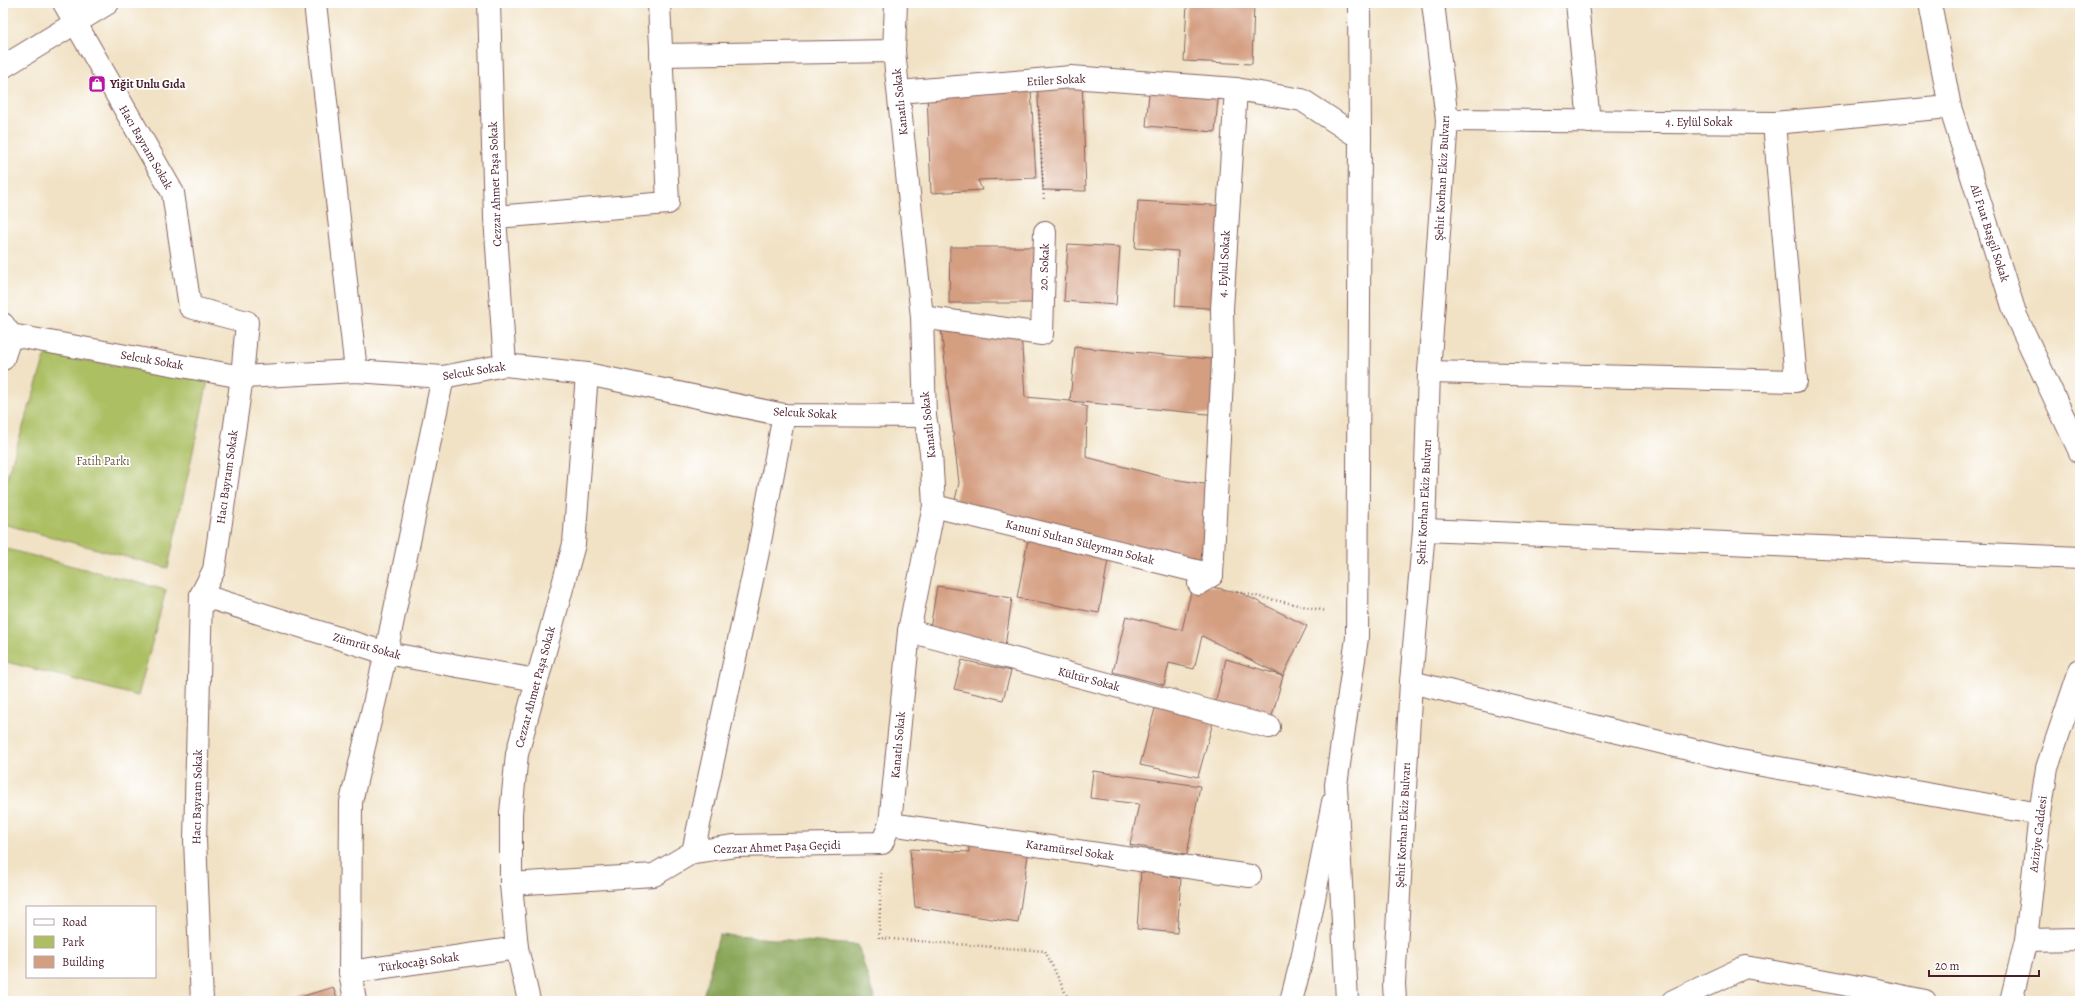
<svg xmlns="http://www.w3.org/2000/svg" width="2083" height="1004" font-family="Alegreya,serif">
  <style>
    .green { fill: #acbf63; stroke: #7b6f47 }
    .forest { fill: #89a659; stroke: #6a6242 }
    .building { fill: #d49e81 }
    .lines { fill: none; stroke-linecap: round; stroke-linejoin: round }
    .street-casing { stroke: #846361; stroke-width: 24 }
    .secondary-casing { stroke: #846361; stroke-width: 24 }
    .primary-casing { stroke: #846361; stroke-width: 24 }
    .path { stroke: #846361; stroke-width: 2.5; stroke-dasharray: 1 3; stroke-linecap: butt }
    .street { stroke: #fff; stroke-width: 22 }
    .secondary { stroke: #fff; stroke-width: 22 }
    .primary { stroke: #fff; stroke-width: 22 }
    .labels { text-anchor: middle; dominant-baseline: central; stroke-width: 3.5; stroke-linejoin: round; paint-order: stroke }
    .street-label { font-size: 12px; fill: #4a1f2b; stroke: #fff }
    .poi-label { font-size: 12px; font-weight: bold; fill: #4a1f2b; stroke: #fff; text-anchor: start }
    .park-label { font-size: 12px; fill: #6c573f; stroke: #fff }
  </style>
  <rect width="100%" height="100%" fill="#fff"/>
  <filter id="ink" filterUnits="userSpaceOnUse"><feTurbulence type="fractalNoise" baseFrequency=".025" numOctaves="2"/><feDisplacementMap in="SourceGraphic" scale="8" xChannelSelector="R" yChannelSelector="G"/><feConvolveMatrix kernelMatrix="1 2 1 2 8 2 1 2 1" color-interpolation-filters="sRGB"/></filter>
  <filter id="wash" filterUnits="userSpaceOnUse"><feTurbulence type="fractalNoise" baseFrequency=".012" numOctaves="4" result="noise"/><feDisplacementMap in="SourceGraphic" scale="16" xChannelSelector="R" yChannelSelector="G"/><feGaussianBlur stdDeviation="0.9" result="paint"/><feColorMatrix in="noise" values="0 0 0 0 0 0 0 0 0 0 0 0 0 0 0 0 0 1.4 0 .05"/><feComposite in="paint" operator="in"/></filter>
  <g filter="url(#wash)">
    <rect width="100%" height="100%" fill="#f1e2c5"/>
    <!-- green -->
    <g class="green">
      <polygon points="46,354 208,381 168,568 3,524 3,490"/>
      <polygon points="3,548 166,590 138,696 3,661"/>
    </g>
    <!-- forest -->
    <polygon class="forest" points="719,935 858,945 875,1001 702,1001"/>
    <g id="blocks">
      <!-- building -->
      <g class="building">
        <polygon points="1187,3 1254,3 1252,64 1184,61"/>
        <polygon points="1082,78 1086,191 1043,190 1037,80"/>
        <polygon points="1150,82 1219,88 1215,132 1146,126"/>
        <polygon points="1031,90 1036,178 978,180 982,190 931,193 927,94"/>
        <polygon points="1138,201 1228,206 1222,309 1175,306 1178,251 1135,248"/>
        <polygon points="1068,244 1120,247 1116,305 1064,301"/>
        <polygon points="950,247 1038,247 1040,303 949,303"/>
        <polygon points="941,329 1021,331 1025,397 1070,401 1087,407 1086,457 1167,478 1216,486 1203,566 955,500 959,483"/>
        <polygon points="1075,347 1223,360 1218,415 1070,401"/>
        <polygon points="1028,539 1109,554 1099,613 1017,598"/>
        <polygon points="1193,583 1241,593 1307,626 1283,676 1269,727 1213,712 1226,659 1283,676 1202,636 1194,669 1169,663 1164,685 1113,672 1126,616 1182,630"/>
        <polygon points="937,586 1012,598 1005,647 929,635"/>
        <polygon points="962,660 1011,671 1003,700 954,689"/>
        <polygon points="1157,701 1215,715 1198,777 1140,765"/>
        <polygon points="1093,771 1200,786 1187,854 1130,845 1139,804 1090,798"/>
        <polygon points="969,843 1029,849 1018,923 915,907 910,849 969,852"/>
        <polygon points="1141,870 1181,879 1177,933 1137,929"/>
        <polygon points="333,987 338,1001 291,1001 291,1000"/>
      </g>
    </g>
  </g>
  <g filter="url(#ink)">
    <use href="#blocks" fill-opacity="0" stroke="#846361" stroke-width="1"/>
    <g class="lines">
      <defs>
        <g id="street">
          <polyline points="64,3 173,193 190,307 247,322 242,377 214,570 201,595 195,840 202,1001"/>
          <polyline points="315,3 356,371"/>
          <polyline points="489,3 495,217 505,365"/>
          <polyline points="1577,3 1589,122"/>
          <polyline points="1930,3 1950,107 2016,316 2080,452"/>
          <polyline points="661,55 894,51"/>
          <polyline points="899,92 1071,77 1236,89"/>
          <polyline points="1447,120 1774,123 1950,107"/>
          <polyline points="495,217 668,203 659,3"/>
          <polyline points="922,317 1042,334 1045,232"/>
          <polyline points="3,324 11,335 242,377 356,371 443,377 505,365 587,374 784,415 925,416"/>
          <polyline points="3,359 11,335"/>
          <polyline points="1429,372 1796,381 1774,123"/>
          <polyline points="934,506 1212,575 1199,584"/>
          <polyline points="1424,530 2080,558"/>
          <polyline points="1212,575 1223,360 1222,309 1236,89 1302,100 1360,138"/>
          <polyline points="201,595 386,653 536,680"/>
          <polyline points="909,631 1269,727"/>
          <polyline points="1411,682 1734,760 2040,814"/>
          <polyline points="890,824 1250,876"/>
          <polyline points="693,852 758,552 784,415"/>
          <polyline points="511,884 654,875 693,852 735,846 882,843 890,824 909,631 934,506 931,452 925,416 922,317 894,51 896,3"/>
          <polyline points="2026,940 2080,939"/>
          <polyline points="350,972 351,802 386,653 443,377"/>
          <polyline points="355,1001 350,972 517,948"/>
          <polyline points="529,1001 517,948 511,884 511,813 517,754 574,544 587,374"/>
          <polyline points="1291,1001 1302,959 1333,802"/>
          <polyline points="1673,1001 1745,967 1843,984 1925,1001"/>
        </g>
        <g id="secondary">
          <polyline points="3,67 108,3"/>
          <polyline points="2011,1001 2026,940 2040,814 2047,768 2080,670"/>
        </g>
        <g id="primary">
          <polyline points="1347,1001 1336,785 1357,638 1360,138 1359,3"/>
          <polyline points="1395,1001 1394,984 1411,682 1424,530 1429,372 1447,120 1433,3"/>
        </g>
      </defs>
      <!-- street casing -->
      <use href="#street" class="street-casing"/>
      <!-- secondary casing -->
      <use href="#secondary" class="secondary-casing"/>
      <!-- primary casing -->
      <use href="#primary" class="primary-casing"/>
      <!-- path -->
      <g class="path">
        <polyline points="1039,110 1044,201"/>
        <polyline points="1237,592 1326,611"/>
        <polyline points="881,873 879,938 1045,951 1068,998"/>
      </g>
      <!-- street -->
      <use href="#street" class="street"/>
      <!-- secondary -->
      <use href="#secondary" class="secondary"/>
      <!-- primary -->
      <use href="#primary" class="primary"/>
    </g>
  </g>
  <!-- icons -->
  <defs>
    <symbol id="shop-square" viewBox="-11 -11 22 22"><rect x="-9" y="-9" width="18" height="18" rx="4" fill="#b5179e" stroke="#fff"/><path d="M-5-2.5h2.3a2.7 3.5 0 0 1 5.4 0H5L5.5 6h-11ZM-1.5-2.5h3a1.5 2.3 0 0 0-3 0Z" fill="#fff"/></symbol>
  </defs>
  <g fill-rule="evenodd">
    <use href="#shop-square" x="87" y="74" width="20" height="20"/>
  </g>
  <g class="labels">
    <!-- street labels -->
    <g class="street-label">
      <text transform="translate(1056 80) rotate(-3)">Etiler Sokak</text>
      <text transform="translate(900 102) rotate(-96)">Kanatlı Sokak</text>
      <text x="1699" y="122">4. Eylül Sokak</text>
      <text transform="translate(146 147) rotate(60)">Hacı Bayram Sokak</text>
      <text transform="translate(1442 178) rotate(-87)">Şehit Korhan Ekiz Bulvarı</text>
      <text transform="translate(495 184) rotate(-92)">Cezzar Ahmet Paşa Sokak</text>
      <text transform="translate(1990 233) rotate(72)">Ali Fuat Başgil Sokak</text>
      <text transform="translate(1224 264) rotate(-87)">4. Eylul Sokak</text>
      <text transform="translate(1044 267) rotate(-88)">20. Sokak</text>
      <text transform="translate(152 360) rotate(10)">Selcuk Sokak</text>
      <text transform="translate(474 371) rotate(-9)">Selcuk Sokak</text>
      <text transform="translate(805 413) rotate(3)">Selcuk Sokak</text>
      <text transform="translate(928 425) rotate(-96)">Kanatlı Sokak</text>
      <text transform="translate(227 477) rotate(-82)">Hacı Bayram Sokak</text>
      <text transform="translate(1424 502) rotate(-87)">Şehit Korhan Ekiz Bulvarı</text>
      <text transform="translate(1080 542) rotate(14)">Kanuni Sultan Süleyman Sokak</text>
      <text transform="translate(367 646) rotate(16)">Zümrüt Sokak</text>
      <text transform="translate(1089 679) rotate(15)">Kültür Sokak</text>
      <text transform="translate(535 687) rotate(-75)">Cezzar Ahmet Paşa Sokak</text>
      <text transform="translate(898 745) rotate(-85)">Kanatlı Sokak</text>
      <text transform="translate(197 797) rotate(-89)">Hacı Bayram Sokak</text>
      <text transform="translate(1403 825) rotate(-87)">Şehit Korhan Ekiz Bulvarı</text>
      <text transform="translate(2038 834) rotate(-83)">Aziziye Caddesi</text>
      <text transform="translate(777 847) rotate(-2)">Cezzar Ahmet Paşa Geçidi</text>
      <text transform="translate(1070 850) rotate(8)">Karamürsel Sokak</text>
      <text transform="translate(419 962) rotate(-8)">Türkocağı Sokak</text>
    </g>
    <!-- poi labels -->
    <g class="poi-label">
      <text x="110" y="84">Yiğit Unlu Gıda</text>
    </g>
    <!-- park labels -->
    <g class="park-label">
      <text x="103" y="461">Fatih Parkı</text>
    </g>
  </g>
  <!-- margin -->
  <rect width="2083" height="1004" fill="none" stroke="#fff" stroke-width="16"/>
  <!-- legend -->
  <rect x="26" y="906" width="130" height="72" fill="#ffffff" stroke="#b7a5aa"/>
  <rect x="34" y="919" width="20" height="6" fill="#ffffff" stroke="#b7a5aa"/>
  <text x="62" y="926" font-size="12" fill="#4a1f2b">Road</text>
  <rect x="34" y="936" width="20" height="12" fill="#acbf63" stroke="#b7a5aa"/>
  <text x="62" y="946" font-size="12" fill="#4a1f2b">Park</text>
  <rect x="34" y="956" width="20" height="12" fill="#d49e81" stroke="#b7a5aa"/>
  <text x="62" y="966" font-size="12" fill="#4a1f2b">Building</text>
  <!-- scale -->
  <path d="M1929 970v6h110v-6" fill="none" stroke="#4a1f2b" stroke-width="2"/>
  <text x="1935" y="970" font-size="12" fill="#4a1f2b" stroke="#ffffff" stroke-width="3" paint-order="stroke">20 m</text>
</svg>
